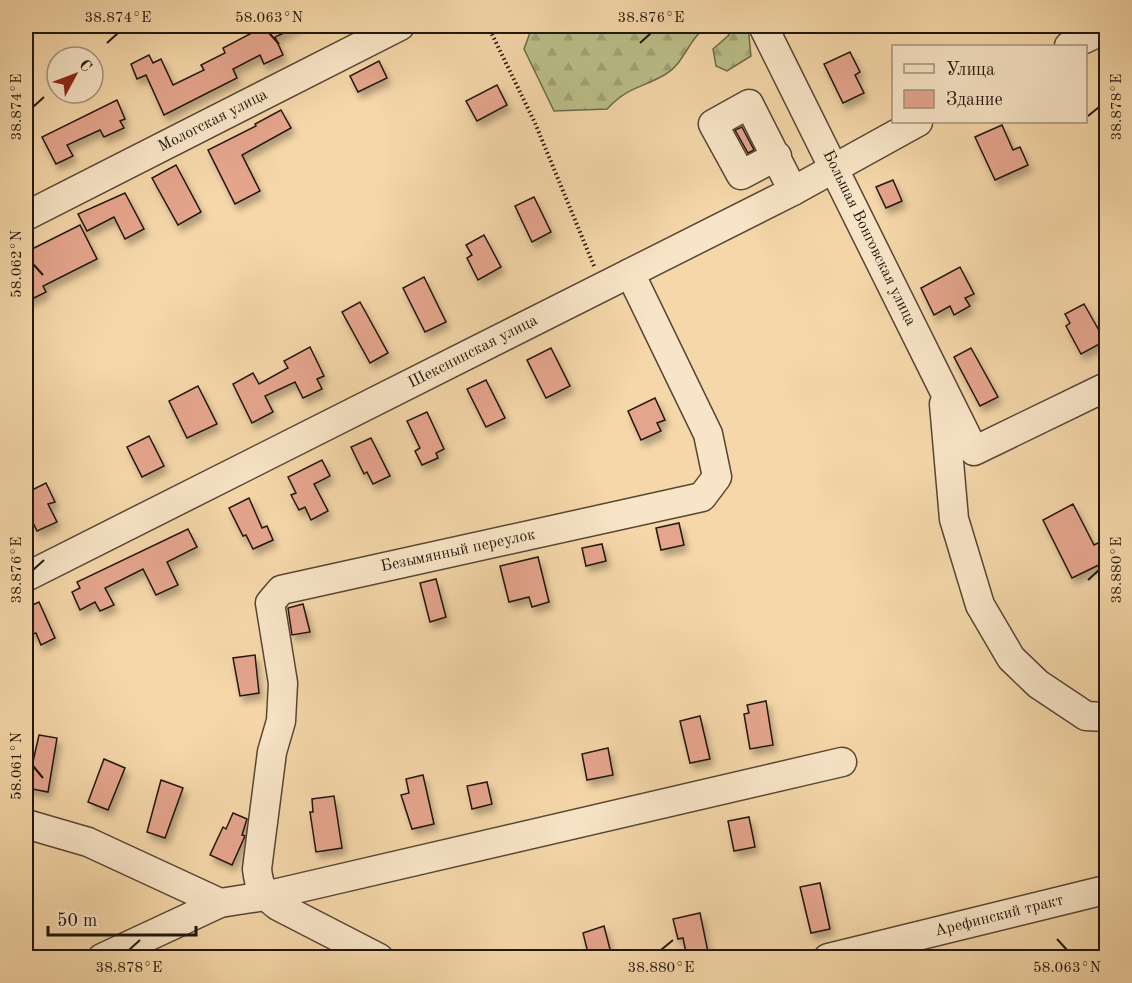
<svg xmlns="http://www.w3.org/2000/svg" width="1132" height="983" font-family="'Old Standard TT',serif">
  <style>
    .forest { fill: url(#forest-firs); stroke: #6e6a4b; stroke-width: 1.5 }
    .building { fill: #e5a58d; stroke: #21160d; stroke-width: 1.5; filter: url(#shadow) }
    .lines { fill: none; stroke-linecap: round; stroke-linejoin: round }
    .minor-casing { stroke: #564634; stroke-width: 31 }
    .path { stroke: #21160d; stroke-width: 4; stroke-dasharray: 1.5 3; stroke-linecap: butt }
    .minor { stroke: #f8e5c7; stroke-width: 28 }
    .ticks { fill: none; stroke: #21160d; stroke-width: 2 }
    .labels { text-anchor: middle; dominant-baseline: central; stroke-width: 4.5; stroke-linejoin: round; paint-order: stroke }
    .street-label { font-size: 16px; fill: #21160d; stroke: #f8e5c7 }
    .neatline { fill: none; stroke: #21160d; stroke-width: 2 }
    .ticks-label { font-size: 15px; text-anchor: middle; fill: #21160d }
  </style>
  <defs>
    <pattern id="forest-firs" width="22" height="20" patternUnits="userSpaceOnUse" patternTransform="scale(1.5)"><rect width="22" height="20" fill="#babe89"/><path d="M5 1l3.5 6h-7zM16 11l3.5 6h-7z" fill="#a0a375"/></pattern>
    <filter id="shadow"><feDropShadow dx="3.5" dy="6" stdDeviation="3" flood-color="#0004"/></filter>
  </defs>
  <rect width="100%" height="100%" fill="#f5d7a9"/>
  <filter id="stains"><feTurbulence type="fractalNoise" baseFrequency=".00333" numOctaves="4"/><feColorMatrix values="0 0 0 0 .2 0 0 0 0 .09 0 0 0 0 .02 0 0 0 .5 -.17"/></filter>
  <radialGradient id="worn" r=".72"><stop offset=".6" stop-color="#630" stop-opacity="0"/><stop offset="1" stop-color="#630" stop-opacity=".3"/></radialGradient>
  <!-- forest -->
  <g class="forest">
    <path d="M508,26H709C689,36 685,63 666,74C643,88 628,86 607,109L554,111L524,49L531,30L510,31Z"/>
    <polygon points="724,26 748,26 751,56 727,71 716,66 713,49 729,35"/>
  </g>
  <!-- building -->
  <g class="building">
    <polygon points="245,26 299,26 275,37 283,55 264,64 260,55 233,69 237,78 164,115 146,75 137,79 131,64 149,55 153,63 161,59 173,85 204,70 201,65 225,53 223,48 250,34"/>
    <polygon points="850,52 860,72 855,75 864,93 843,103 824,64"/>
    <polygon points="379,61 387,78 358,92 350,76"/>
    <polygon points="497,85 507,105 477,121 466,101"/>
    <polygon points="117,100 125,119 120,121 124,128 104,137 100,130 67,145 73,156 56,164 42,137"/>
    <polygon points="281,110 291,128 242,155 260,191 235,204 208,150 256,126 255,124"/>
    <polygon points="1002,125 1013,150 1020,147 1028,165 995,180 975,137"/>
    <polygon points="742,127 754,150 748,153 735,130"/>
    <polygon points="176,165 201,212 178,225 152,178"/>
    <polygon points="893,180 902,201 886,208 876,187"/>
    <polygon points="125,193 144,229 125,239 114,217 87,231 78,214"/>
    <polygon points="534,197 551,232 532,242 515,206"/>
    <polygon points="80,225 97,259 43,286 46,292 26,302 26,252"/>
    <polygon points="484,235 501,267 478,280 467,258 472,255 466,245"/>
    <polygon points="960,267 974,294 965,298 970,306 954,315 950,306 934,315 921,288"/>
    <polygon points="424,277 446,322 425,332 403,288"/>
    <polygon points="360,302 388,353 370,363 342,312"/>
    <polygon points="1084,304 1105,341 1081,354 1066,326 1070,323 1065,314"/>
    <polygon points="310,347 324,376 317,379 322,389 303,398 295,382 265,396 273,412 252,423 233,384 253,373 259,384 288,368 284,361"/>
    <polygon points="551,348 570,386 546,398 527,360"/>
    <polygon points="971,348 998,397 980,406 954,357"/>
    <polygon points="486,380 505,418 486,427 467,389"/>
    <polygon points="198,386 217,424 187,438 169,401"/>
    <polygon points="655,398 665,420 657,423 661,431 641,440 628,411"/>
    <polygon points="427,412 444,449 436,453 438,458 422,465 415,451 420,448 407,421"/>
    <polygon points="149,436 164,466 142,477 127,447"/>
    <polygon points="371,438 390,476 373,484 367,472 364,474 351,447"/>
    <polygon points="322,460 330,476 314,484 328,511 311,520 305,507 299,510 291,495 296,493 288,477"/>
    <polygon points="46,483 55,502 48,504 57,522 37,531 26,508 26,493"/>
    <polygon points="249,498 262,528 267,526 273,540 253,549 246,535 243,536 229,508"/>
    <polygon points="1073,504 1094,545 1100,542 1107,561 1072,578 1043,520"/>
    <polygon points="679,523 684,545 661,550 656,528"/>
    <polygon points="188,529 197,547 167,562 178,585 156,595 143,569 105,588 114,605 100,611 95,602 80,610 72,592 80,588 77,582"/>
    <polygon points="602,544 606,561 586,566 582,548"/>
    <polygon points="538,557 549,602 532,607 529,597 509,602 500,566"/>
    <polygon points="436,579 446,617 430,622 420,583"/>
    <polygon points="39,602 55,638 41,645 36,633 31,634 26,622 26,608"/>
    <polygon points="303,604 310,632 292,635 288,608"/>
    <polygon points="255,655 259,693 240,696 233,658"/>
    <polygon points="766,701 773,745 750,749 744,714 749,713 747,705"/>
    <polygon points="700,716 710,759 690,763 680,721"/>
    <polygon points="39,735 57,738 48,792 27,788"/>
    <polygon points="608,748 613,775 587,780 582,754"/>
    <polygon points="104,759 125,768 108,810 88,802"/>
    <polygon points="423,775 434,824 412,829 401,795 409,793 406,779"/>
    <polygon points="161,780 183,788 165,838 147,832"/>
    <polygon points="487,782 492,804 472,809 467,786"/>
    <polygon points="334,796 342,848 316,852 310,812 313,812 312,799"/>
    <polygon points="233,813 247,819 242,835 245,836 232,865 210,855 223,827 226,829"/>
    <polygon points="749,817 755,847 734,851 728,821"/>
    <polygon points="820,883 830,929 811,933 800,887"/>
    <polygon points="700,913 709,957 687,957 683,938 678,939 673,919"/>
    <polygon points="604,926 612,957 589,957 583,933"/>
  </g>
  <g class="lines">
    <defs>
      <g id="minor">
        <polyline points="763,26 974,451 1106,387"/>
        <polyline points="1069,46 1106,29"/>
        <polyline points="777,156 741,175 713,124 749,104 793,191"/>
        <polyline points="26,216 400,26"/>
        <polyline points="944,404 954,519 980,605 1011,658 1038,684 1086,716 1106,717"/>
        <polyline points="26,577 793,191 918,122"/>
        <polyline points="26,824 88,842 220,903"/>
        <polyline points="102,958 220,903 265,896 842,762"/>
        <path d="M379,958L278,906C263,895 259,887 257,869L272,752L281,721L283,683L270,603L281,590L702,497L717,477L708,434L630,273"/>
        <polyline points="828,958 1101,891"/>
      </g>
    </defs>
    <!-- minor casing -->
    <use href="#minor" class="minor-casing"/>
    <!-- path -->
    <polyline class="path" points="488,26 535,123 594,266"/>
    <!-- minor -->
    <use href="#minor" class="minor"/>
  </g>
  <!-- ticks -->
  <path class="ticks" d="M269,33L279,44M107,43L118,33M640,43L651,33M33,107L44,97M1088,116L1099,107M33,264L43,275M33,570L44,560M1088,580L1099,570M33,766L43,778M1057,939L1067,950M129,950L140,940M661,950L673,940"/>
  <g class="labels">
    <!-- street labels -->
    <g class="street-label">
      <text transform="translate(213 121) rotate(-27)">Мологская улица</text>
      <text transform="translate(869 238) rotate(64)">Большая Вонговская улица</text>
      <text transform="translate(473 352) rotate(-27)">Шекснинская улица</text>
      <text transform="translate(458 551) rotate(-12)">Безымянный переулок</text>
      <text transform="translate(999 916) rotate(-14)">Арефинский тракт</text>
    </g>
  </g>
  <!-- margin -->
  <rect width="1132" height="983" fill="none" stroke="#f5d7a9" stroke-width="66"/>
  <!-- legend -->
  <rect x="892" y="45" width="195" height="78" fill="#f8e5c7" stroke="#a2927d" stroke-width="1.5"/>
  <rect x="904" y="64" width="30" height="9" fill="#f8e5c7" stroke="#a2927d" stroke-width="1.5"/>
  <text x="946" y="75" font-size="18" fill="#21160d">Улица</text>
  <rect x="904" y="90" width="30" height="18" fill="#e5a58d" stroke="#a2927d" stroke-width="1.5"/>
  <text x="946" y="105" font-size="18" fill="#21160d">Здание</text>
  <!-- north arrow -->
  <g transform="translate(75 75) rotate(49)"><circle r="28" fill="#f8e5c7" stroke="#a2927d" stroke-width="1.5"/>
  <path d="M0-4.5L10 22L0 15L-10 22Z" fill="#8f2418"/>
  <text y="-9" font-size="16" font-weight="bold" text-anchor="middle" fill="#21160d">С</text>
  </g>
  <!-- scale -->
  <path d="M48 926v9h148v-9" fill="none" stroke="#21160d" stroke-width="3"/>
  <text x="57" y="926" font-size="18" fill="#21160d" stroke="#f8e5c7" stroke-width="4.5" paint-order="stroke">50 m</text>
  <rect x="33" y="33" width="1066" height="917" class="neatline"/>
  <g class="ticks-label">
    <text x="118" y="22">38.874°E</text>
    <text x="269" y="22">58.063°N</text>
    <text x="651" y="22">38.876°E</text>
    <text transform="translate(1116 107) rotate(-90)" y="5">38.878°E</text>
    <text transform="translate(16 107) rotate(-90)" y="5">38.874°E</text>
    <text transform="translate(16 264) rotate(-90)" y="5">58.062°N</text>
    <text transform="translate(1116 570) rotate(-90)" y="5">38.880°E</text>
    <text transform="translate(16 570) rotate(-90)" y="5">38.876°E</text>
    <text transform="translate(16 766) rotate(-90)" y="5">58.061°N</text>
    <text x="129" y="972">38.878°E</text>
    <text x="661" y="972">38.880°E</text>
    <text x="1067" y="972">58.063°N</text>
  </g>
  <rect width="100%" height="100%" filter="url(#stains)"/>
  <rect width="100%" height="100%" fill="url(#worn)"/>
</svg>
